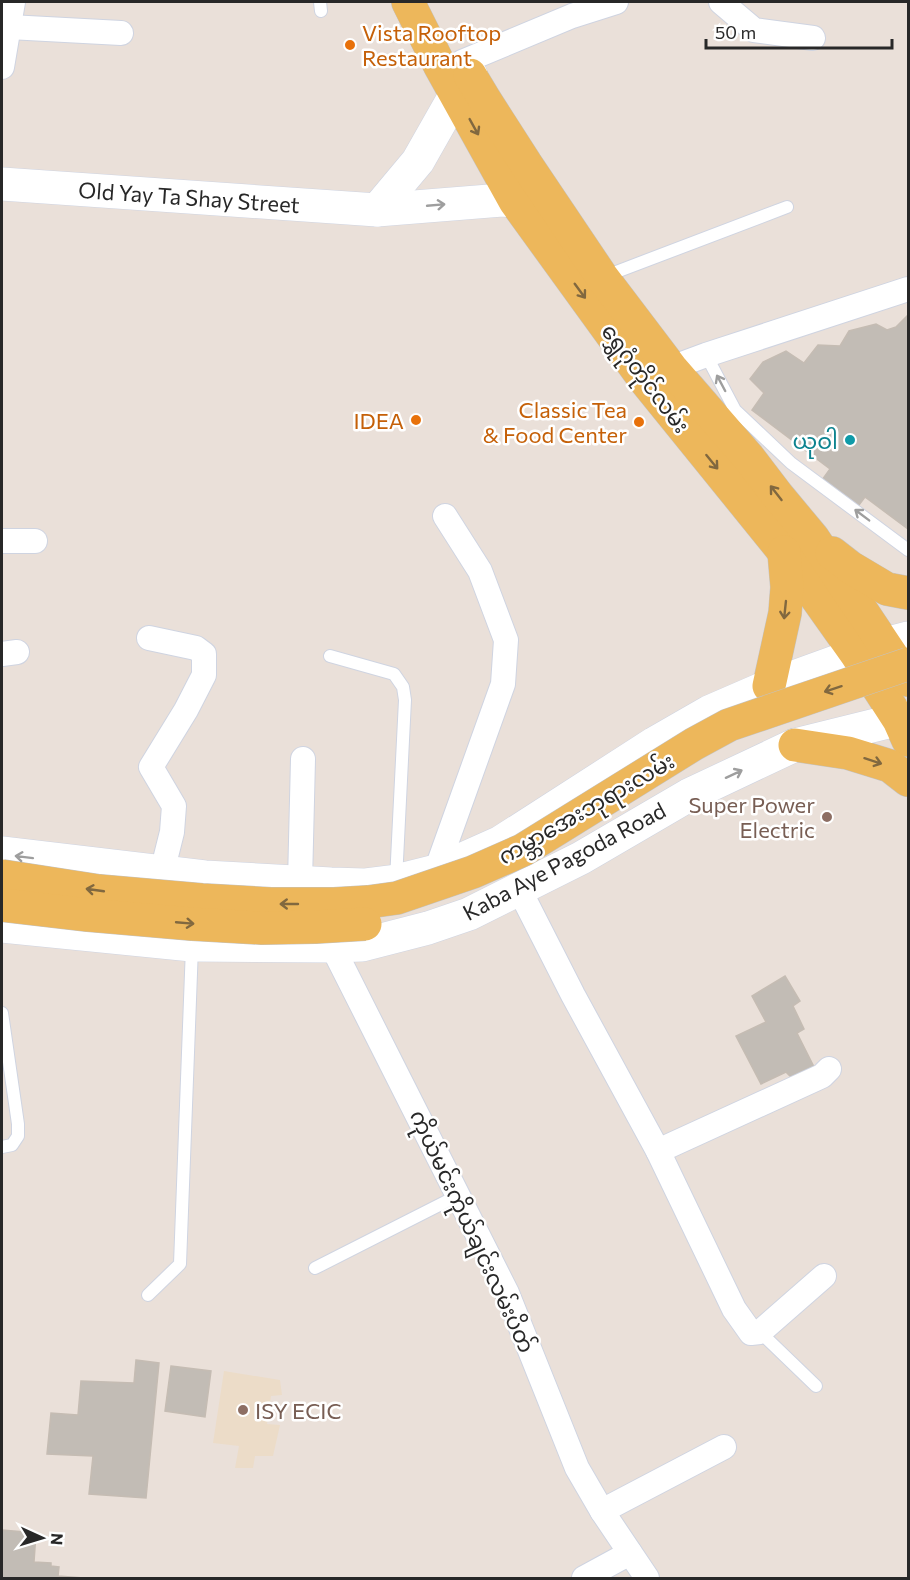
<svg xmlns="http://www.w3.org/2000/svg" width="910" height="1580" font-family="Commissioner,'Noto Sans Myanmar',sans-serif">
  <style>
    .education { fill: #ecdcc8 }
    .building { fill: #c2bcb5; stroke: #c5bcb3; stroke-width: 1.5 }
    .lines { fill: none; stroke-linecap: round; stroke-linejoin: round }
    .lane-casing { stroke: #cfd4e1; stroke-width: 14 }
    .street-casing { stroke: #cfd4e1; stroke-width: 26 }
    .secondary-casing { stroke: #cfd4e1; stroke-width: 34 }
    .primary-casing { stroke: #c3c3c3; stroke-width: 34 }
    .lane { stroke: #fff; stroke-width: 12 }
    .street { stroke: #fff; stroke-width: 24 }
    .secondary { stroke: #fff; stroke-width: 33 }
    .primary { stroke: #edb75b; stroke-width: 33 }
    .primary-bridge-casing { stroke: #c3c3c3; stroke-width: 34; stroke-linecap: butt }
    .primary-bridge { stroke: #edb75b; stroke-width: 33 }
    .oneway { stroke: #81683f }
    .oneway2 { stroke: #9e9e9e }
    .food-dot { fill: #e8710a; stroke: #fff; stroke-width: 2 }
    .culture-dot { fill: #0f9aa8; stroke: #fff; stroke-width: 2 }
    .education-dot { fill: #8d6e63; stroke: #fff; stroke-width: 2 }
    .labels { text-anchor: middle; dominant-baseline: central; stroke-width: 5; stroke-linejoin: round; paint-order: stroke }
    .food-label { font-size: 22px; fill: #c56008; stroke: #fff; text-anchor: end }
    .street-label { font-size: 22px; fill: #282828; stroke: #fff }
    .culture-label { font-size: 22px; fill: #0d838f; stroke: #fff; text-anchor: end }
    .education-label { font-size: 22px; fill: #785e54; stroke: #fff; text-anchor: end }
  </style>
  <rect width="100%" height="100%" fill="#eae0d9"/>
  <!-- education -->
  <polygon class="education" points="224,1371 280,1380 282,1395 271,1396 267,1424 280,1425 273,1456 255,1456 253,1468 235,1468 239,1446 213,1443"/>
  <!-- building -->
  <g class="building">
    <polygon points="907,316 908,318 908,529 865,497 859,505 822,480 830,469 752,410 764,393 750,379 763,362 786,351 804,363 818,345 840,346 849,331 876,324 887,330 896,327"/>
    <polygon points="785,976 800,1001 793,1006 804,1029 797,1033 814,1067 791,1077 786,1072 761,1084 736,1036 766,1022 752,996"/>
    <polygon points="136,1360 159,1363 146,1498 89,1494 93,1456 47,1454 51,1413 78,1415 81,1381 134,1383"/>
    <polygon points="171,1366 211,1371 205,1417 165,1411"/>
    <polygon points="2,1530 36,1533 34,1562 51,1563 51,1566 59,1567 58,1576 84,1578 2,1578"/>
  </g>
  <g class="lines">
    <defs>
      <g id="lane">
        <polyline points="320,2 321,11"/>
        <polyline points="603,277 787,207"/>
        <polyline points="706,355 735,410 791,463 908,550"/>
        <polyline points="330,656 394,674 403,687 405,700 396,880"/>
        <polyline points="2,1013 18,1124 18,1136 12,1145 2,1147"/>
        <polyline points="315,1268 459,1195"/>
        <polyline points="148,1295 180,1264 192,947"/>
        <polyline points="760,1332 816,1386"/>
      </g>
      <g id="street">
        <polyline points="721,2 754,30 813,38"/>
        <polyline points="9,27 121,33"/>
        <polyline points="462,62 572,16 616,2"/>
        <polyline points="2,67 13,2"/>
        <polyline points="660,376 671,368 706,355 908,289"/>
        <polyline points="2,541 35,541"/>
        <polyline points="149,638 196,648 204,654 204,675 186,710 151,767 174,806 172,832 162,872"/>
        <polyline points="2,654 17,652"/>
        <polyline points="436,871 503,684 506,640 480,571 445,516"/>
        <polyline points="300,882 303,759"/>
        <polyline points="519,889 573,995 658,1151 734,1309 751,1333 760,1332 824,1276"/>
        <polyline points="332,946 507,1293 577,1468 602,1511 647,1578"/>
        <polyline points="658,1151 822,1076 829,1069"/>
        <polyline points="602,1511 724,1447"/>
        <polyline points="584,1578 630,1553"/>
      </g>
      <g id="secondary">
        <polyline points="2,184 377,210 502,200 515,201 541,199"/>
        <polyline points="377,210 418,161 456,94 471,75"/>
        <polyline points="2,853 205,877 331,884 364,885 396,881 436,871 501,842 655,743 709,712 769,686 885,644 908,638"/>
        <polyline points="2,926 192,945 332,946 362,945 428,928 469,914 581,858 689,795 795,745 908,717"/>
      </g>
      <g id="primary">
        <polyline points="408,2 440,66 515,201 644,379 784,552 857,655 899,720 908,740"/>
        <polyline points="470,75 485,100 526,164 602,277 671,368 749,458 778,496 813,538 908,680"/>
        <polyline points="832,553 850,567 887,589 908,593"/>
        <polyline points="769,686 785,613 787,587 784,552"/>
        <polyline points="795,745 848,753 890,766 908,780"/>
      </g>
    </defs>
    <!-- lane casing -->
    <use href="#lane" class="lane-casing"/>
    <!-- street casing -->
    <use href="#street" class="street-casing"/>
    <!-- secondary casing -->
    <use href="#secondary" class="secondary-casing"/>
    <!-- primary casing -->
    <use href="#primary" class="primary-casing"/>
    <!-- lane -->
    <use href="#lane" class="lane"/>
    <!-- street -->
    <use href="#street" class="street"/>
    <!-- secondary -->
    <use href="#secondary" class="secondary"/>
    <!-- primary -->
    <use href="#primary" class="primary"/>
    <defs>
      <g id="primary-bridge">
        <polyline points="2,876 99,891 202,900 271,904 334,904 368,902 397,898 473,872 523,850 694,744 729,725 908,664"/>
        <polyline points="2,905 88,915 192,924 262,928 315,927 365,924"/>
      </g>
    </defs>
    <!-- primary-bridge casing -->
    <use href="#primary-bridge" class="primary-bridge-casing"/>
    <!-- primary-bridge -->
    <use href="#primary-bridge" class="primary-bridge"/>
  </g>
  <!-- one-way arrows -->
  <defs><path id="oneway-shaft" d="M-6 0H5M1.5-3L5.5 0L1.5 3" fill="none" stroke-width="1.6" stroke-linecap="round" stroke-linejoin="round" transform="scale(1.5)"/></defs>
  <g class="oneway">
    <use href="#oneway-shaft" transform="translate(474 127) rotate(61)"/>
    <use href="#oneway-shaft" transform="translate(580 291) rotate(54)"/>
    <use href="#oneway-shaft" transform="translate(712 462) rotate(51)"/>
    <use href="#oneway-shaft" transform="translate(776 493) rotate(-128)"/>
    <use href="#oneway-shaft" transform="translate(785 610) rotate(96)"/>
    <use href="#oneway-shaft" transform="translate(833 689) rotate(162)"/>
    <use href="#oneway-shaft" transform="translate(873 761) rotate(18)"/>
    <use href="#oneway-shaft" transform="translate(95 890) rotate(-172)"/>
    <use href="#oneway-shaft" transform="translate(289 904) rotate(-180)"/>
    <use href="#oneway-shaft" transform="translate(185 923) rotate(5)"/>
  </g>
  <g class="oneway2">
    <use href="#oneway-shaft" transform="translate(436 205) rotate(-5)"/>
    <use href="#oneway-shaft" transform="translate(721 383) rotate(-118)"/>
    <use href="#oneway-shaft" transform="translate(862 515) rotate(-143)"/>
    <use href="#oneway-shaft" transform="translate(734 774) rotate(-25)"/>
    <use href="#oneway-shaft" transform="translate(24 857) rotate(-173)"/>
  </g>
  <!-- markers -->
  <g class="food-dot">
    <circle cx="350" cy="45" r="6"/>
    <circle cx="416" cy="420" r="6"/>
    <circle cx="639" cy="422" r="6"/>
  </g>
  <circle class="culture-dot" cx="850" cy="440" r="6"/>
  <g class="education-dot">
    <circle cx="827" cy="817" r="6"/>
    <circle cx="243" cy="1410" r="6"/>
  </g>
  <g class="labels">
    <!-- food labels -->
    <g class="food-label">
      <text x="362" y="32" text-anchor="start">Vista Rooftop<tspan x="362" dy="25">Restaurant</tspan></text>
      <text x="627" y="409">Classic Tea<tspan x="627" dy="25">&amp; Food Center</tspan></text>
      <text x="404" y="420">IDEA</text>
    </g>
    <!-- street labels -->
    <g class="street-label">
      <text transform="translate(189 197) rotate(4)">Old Yay Ta Shay Street</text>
      <text transform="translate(646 378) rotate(53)">ရွှေဂုံတိုင်လမ်း</text>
      <text transform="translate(586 808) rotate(-30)">ကမ္ဘာအေးဘုရားလမ်း</text>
      <text transform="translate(564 861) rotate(-28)">Kaba Aye Pagoda Road</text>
      <text transform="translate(473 1231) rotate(65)">ကိုယ်မင်းကိုယ်ချင်းလမ်းပိတ်</text>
    </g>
    <!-- culture labels -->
    <g class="culture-label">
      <text x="838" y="440">ယုဝါ</text>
    </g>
    <!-- education labels -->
    <g class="education-label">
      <text x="815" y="804">Super Power<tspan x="815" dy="25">Electric</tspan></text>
      <text x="255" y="1410" text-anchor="start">ISY ECIC</text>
    </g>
  </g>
  <!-- border -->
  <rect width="910" height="1580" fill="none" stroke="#282828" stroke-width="6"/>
  <!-- north arrow -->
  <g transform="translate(42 1538) rotate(94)" stroke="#ffffff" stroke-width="4.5" paint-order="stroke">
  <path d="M0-4.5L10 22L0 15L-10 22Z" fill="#282828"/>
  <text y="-9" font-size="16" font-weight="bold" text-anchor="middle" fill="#282828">N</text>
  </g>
  <!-- scale -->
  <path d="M706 39v9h186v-9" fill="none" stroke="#282828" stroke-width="3"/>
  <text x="715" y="39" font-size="18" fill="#282828" stroke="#ffffff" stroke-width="4.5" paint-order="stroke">50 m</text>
</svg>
